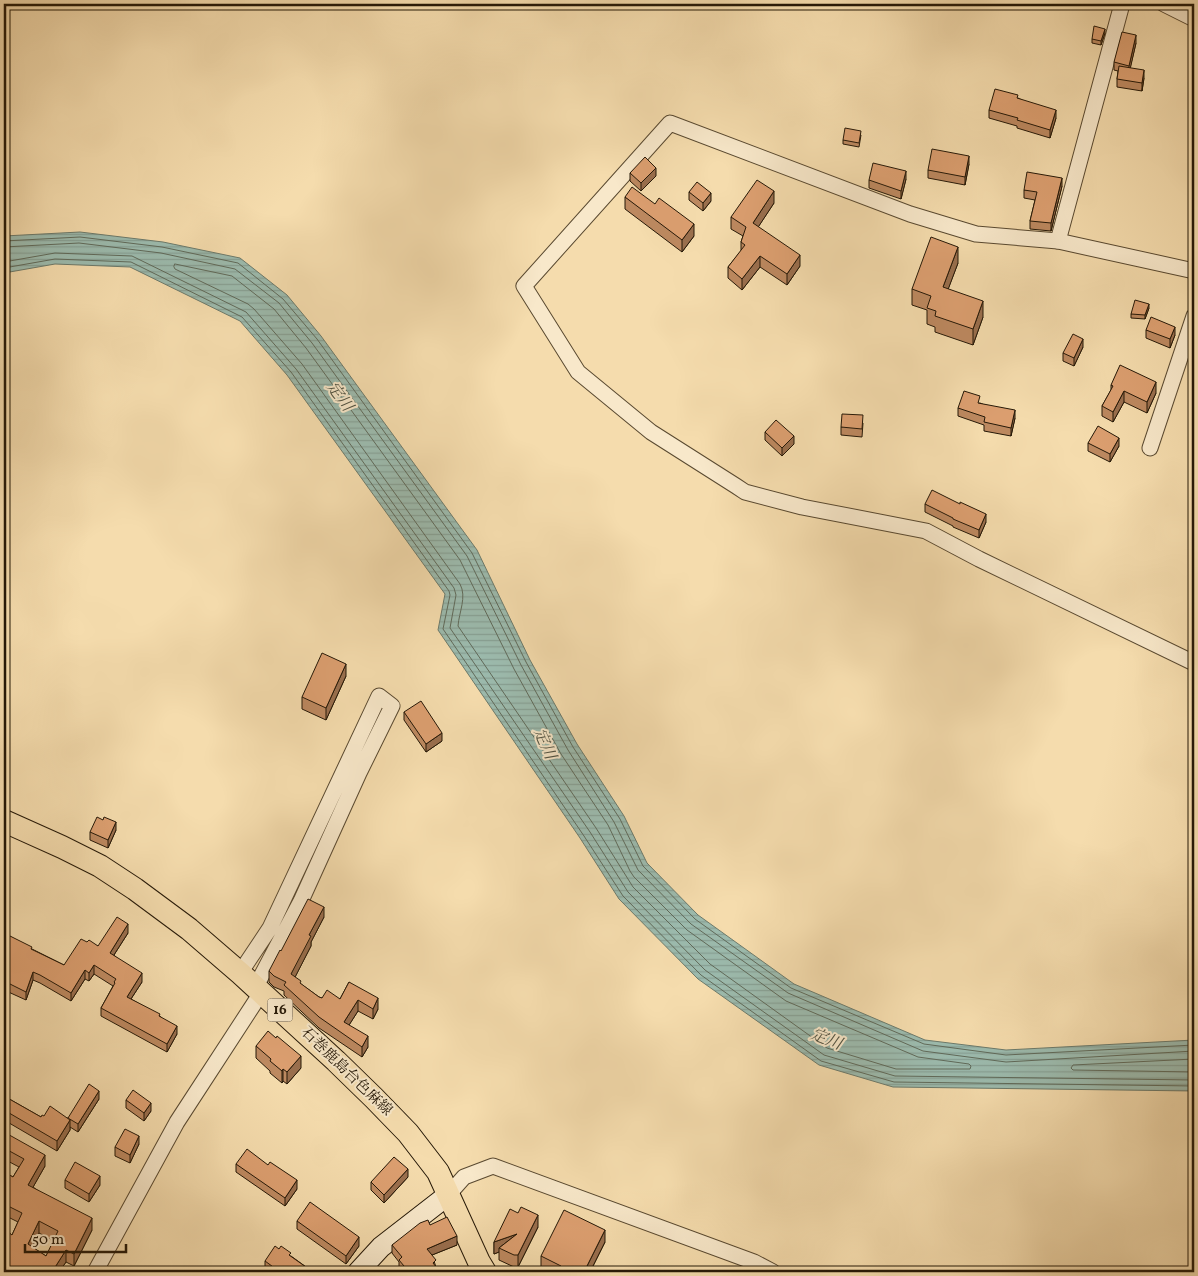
<svg xmlns="http://www.w3.org/2000/svg" width="1198" height="1276" font-family="Vollkorn,'Noto Serif JP',serif">
  <style>
    .water { fill: url(#water-rules); stroke: #6c7a6b }
    .lines { fill: none; stroke-linecap: round; stroke-linejoin: round }
    .shore { stroke: #606a5a; stroke-width: 1 }
    .street-casing { stroke: #594930; stroke-width: 17 }
    .secondary-casing { stroke: #251807; stroke-width: 22 }
    .primary-casing { stroke: #251807; stroke-width: 24 }
    .street { stroke: #f8e8ca; stroke-width: 15 }
    .secondary { stroke: #f8e8ca; stroke-width: 20 }
    .primary { stroke: #f5dcad; stroke-width: 22 }
    .wall { fill: #bd8960; stroke: #251807; fill-rule: evenodd }
    .shaded-wall { fill: #9a6f4e; stroke: #251807 }
    .building { fill: #dc9f70; stroke: #251807; fill-rule: evenodd }
    .labels { text-anchor: middle; dominant-baseline: central; stroke-width: 4; stroke-linejoin: round; paint-order: stroke }
    .shield { fill: #f8e8ca; stroke: #645642; stroke-width: 1 }
    .shield-label { font-size: 14px; font-weight: bold; fill: #251807 }
    .street-label { font-size: 15px; fill: #251807; stroke: #f8e8ca }
    .water-label { font-size: 16px; font-style: italic; fill: #4f5141; stroke: #f8e8ca }
  </style>
  <defs>
    <pattern id="water-rules" width="6" height="5" patternUnits="userSpaceOnUse" patternTransform="scale(1.25)"><rect width="6" height="5" fill="#9cbbae"/><path d="M0 2.5h6" fill="none" stroke="#86a094"/></pattern>
  </defs>
  <rect width="100%" height="100%" fill="#f5dcad"/>
  <filter id="stains"><feTurbulence type="fractalNoise" baseFrequency=".004" numOctaves="4"/><feColorMatrix values="0 0 0 0 .2 0 0 0 0 .09 0 0 0 0 .02 0 0 0 .5 -.17"/></filter>
  <radialGradient id="worn" r=".72"><stop offset=".6" stop-color="#630" stop-opacity="0"/><stop offset="1" stop-color="#630" stop-opacity=".3"/></radialGradient>
  <!-- water -->
  <polygon class="water" points="80,232 163,242 240,258 287,295 321,336 477,550 530,660 577,744 624,816 647,863 698,915 794,984 925,1040 1006,1050 1194,1040 1194,1091 893,1087 819,1065 698,979 619,899 580,838 438,630 445,594 287,375 240,321 130,267 55,264 4,273 4,236"/>
  <g class="lines">
    <!-- shore -->
    <g class="shore">
      <polyline points="4,241 80,237 162,247 238,263 283,299 317,339 472,553 526,662 573,747 620,819 643,866 695,919 791,988 924,1044 1006,1055 1194,1045"/>
      <polyline points="4,247 79,243 161,253 235,269 279,303 312,343 467,556 521,665 568,750 614,822 638,870 691,924 788,993 923,1051 1006,1062 1194,1051"/>
      <polyline points="4,262 55,253 132,256 246,312 296,369 454,588 456,595 450,628 590,832 628,892 705,970 824,1055 895,1076 1194,1080"/>
      <path d="M175,264L232,276L274,309L306,348L460,560L514,669L561,754L608,825L630,871L634,877L687,930L786,1001L918,1057L969,1064L971,1066L970,1069H896L827,1048L710,964L633,887L596,828L458,626C459,612 467,597 460,584L302,364L254,309L248,304L175,269L174,267Z"/>
      <polyline points="4,268 55,259 131,262 242,317 291,372 449,591 450,595 443,629 584,836 623,896 701,975 821,1061 894,1082 1194,1086"/>
      <polyline points="1194,1059 1073,1065 1071,1068 1073,1070 1194,1072"/>
    </g>
    <defs>
      <g id="street">
        <polyline points="1164,4 1194,19"/>
        <polyline points="1058,241 1122,4"/>
        <polyline points="1194,271 1058,241 976,234 910,214 670,123 524,286 578,372 651,432 736,486 745,492 802,507 926,531 979,559 1194,663"/>
        <polyline points="1150,448 1194,316"/>
        <polyline points="240,973 270,928 379,696 392,706 359,773 301,901 255,988"/>
        <polyline points="448,1195 464,1177 493,1166 754,1262 773,1272"/>
        <polyline points="95,1272 177,1122 261,993"/>
      </g>
      <polyline id="secondary" points="358,1272 381,1247 448,1195"/>
      <polyline id="primary" points="4,821 62,847 100,866 135,889 189,929 240,973 336,1061 374,1098 408,1133 438,1172 479,1262 485,1272"/>
    </defs>
    <!-- street casing -->
    <use href="#street" class="street-casing"/>
    <!-- secondary casing -->
    <use href="#secondary" class="secondary-casing"/>
    <!-- primary casing -->
    <use href="#primary" class="primary-casing"/>
    <!-- street -->
    <use href="#street" class="street"/>
    <!-- secondary -->
    <use href="#secondary" class="secondary"/>
    <!-- primary -->
    <use href="#primary" class="primary"/>
  </g>
  <!-- wall -->
  <g class="wall">
    <polygon points="1105,33 1101,45 1092,43 1092,39"/>
    <polygon points="1136,43 1130,68 1144,78 1142,91 1117,87 1117,79 1118,71 1114,70 1114,62"/>
    <polygon points="1018,98 1056,118 1050,138 1017,128 1017,126 989,118 989,110"/>
    <polygon points="861,135 859,147 843,144 843,140"/>
    <polygon points="969,164 965,185 928,178 928,170"/>
    <polygon points="630,173 656,176 641,191 630,181"/>
    <polygon points="906,179 901,199 869,188 869,180"/>
    <polygon points="1062,186 1051,231 1030,229 1030,221 1035,200 1024,198 1024,190"/>
    <polygon points="689,192 711,201 703,211 689,200"/>
    <polygon points="625,197 694,236 682,252 625,209"/>
    <polygon points="774,203 758,227 800,266 787,285 760,267 742,290 728,278 728,267 741,251 741,242 743,236 731,229 731,217"/>
    <polygon points="958,263 948,289 983,317 973,345 935,332 935,327 927,324 927,310 912,305 912,289"/>
    <polygon points="1149,308 1145,319 1131,318 1131,314"/>
    <polygon points="1146,330 1175,335 1170,348 1146,338"/>
    <polygon points="1083,347 1074,366 1063,361 1063,353"/>
    <polygon points="1111,385 1156,393 1147,413 1124,402 1113,422 1102,416 1102,406 1111,390"/>
    <polygon points="980,403 1015,418 1011,436 984,431 984,425 958,416 958,408"/>
    <polygon points="863,423 862,437 841,435 841,427"/>
    <polygon points="765,432 794,444 782,456 765,440"/>
    <polygon points="1088,443 1119,446 1110,462 1088,451"/>
    <polygon points="925,504 986,522 979,538 953,527 953,526 925,512"/>
    <polygon points="346,676 326,720 302,709 302,697"/>
    <polygon points="404,712 442,741 426,752 404,720"/>
    <polygon points="116,830 108,848 90,840 90,832"/>
    <polygon points="324,917 311,942 311,946 295,977 301,984 319,997 322,998 340,999 349,982 378,1009 373,1019 358,1011 349,1025 368,1047 362,1057 319,1028 284,995 284,991 274,987 269,982 269,971"/>
    <polygon points="4,933 32,949 64,965 87,942 98,946 128,933 114,955 142,982 131,999 160,1016 177,1034 167,1052 101,1016 101,1008 113,986 94,974 89,981 85,979 71,1001 40,983 33,980 26,1000 4,990"/>
    <polygon points="256,1046 301,1068 287,1084 283,1081 282,1083 270,1073 270,1071 256,1058"/>
    <polygon points="4,1096 41,1117 68,1118 99,1099 78,1132 70,1127 70,1130 57,1151 4,1120"/>
    <polygon points="126,1100 151,1111 144,1121 126,1108"/>
    <path d="M4,1132L45,1166L33,1187L92,1230L74,1266L66,1262L59,1272H4V1229L12,1235L18,1222L4,1215V1172L13,1177L19,1167L4,1159ZM39,1233L54,1241L46,1256L32,1247Z"/>
    <polygon points="139,1144 130,1163 115,1156 115,1147"/>
    <polygon points="236,1164 297,1189 285,1206 236,1172"/>
    <polygon points="408,1177 384,1203 371,1190 371,1182"/>
    <polygon points="65,1180 100,1185 89,1202 65,1188"/>
    <polygon points="297,1221 359,1246 346,1264 297,1229"/>
    <polygon points="430,1225 457,1245 432,1255 436,1267 440,1272 402,1272 399,1268 399,1262 392,1253 392,1245"/>
    <polygon points="538,1227 518,1267 514,1267 499,1260 499,1252 494,1254 494,1242"/>
    <polygon points="605,1242 590,1272 551,1272 541,1267 541,1256"/>
    <polygon points="291,1256 313,1272 265,1272 265,1261"/>
  </g>
  <!-- shaded-wall -->
  <g class="shaded-wall">
    <polygon points="1105,29 1105,33 1101,45 1101,41"/>
    <polygon points="1136,35 1136,43 1129,74 1129,66"/>
    <polygon points="1144,70 1144,78 1142,91 1142,83"/>
    <polygon points="1056,110 1056,118 1050,138 1050,130"/>
    <polygon points="969,156 969,164 965,185 965,177"/>
    <polygon points="656,168 656,176 641,191 641,183"/>
    <polygon points="906,171 906,179 901,199 901,191"/>
    <polygon points="1062,178 1062,186 1051,231 1051,223"/>
    <polygon points="774,191 774,203 753,235 753,223"/>
    <polygon points="711,193 711,201 703,211 703,203"/>
    <polygon points="694,224 694,236 682,252 682,240"/>
    <polygon points="958,247 958,263 943,303 943,287"/>
    <polygon points="800,255 800,266 787,285 787,274"/>
    <polygon points="760,256 760,267 742,290 742,279"/>
    <polygon points="983,301 983,317 973,345 973,329"/>
    <polygon points="1149,304 1149,308 1145,319 1145,315"/>
    <polygon points="1175,327 1175,335 1170,348 1170,339"/>
    <polygon points="1083,339 1083,347 1074,366 1074,358"/>
    <polygon points="1156,382 1156,393 1147,413 1147,402"/>
    <polygon points="1124,391 1124,402 1113,422 1113,412"/>
    <polygon points="1015,410 1015,418 1011,436 1011,428"/>
    <polygon points="794,436 794,444 782,456 782,448"/>
    <polygon points="1119,438 1119,446 1110,462 1110,454"/>
    <polygon points="986,514 986,522 979,538 979,530"/>
    <polygon points="346,664 346,676 326,720 326,708"/>
    <polygon points="442,733 442,741 426,752 426,744"/>
    <polygon points="116,822 116,830 108,848 108,840"/>
    <polygon points="324,907 324,917 311,942 311,946 291,985 291,974 309,935"/>
    <polygon points="128,924 128,933 110,961 110,953"/>
    <polygon points="94,965 94,974 89,981 89,973"/>
    <polygon points="85,970 85,979 71,1001 71,993"/>
    <polygon points="33,972 33,980 26,1000 26,992"/>
    <polygon points="142,973 142,982 127,1005 127,997"/>
    <polygon points="378,998 378,1009 373,1019 373,1009"/>
    <polygon points="358,1000 358,1011 344,1033 344,1022"/>
    <polygon points="177,1026 177,1034 167,1052 167,1044"/>
    <polygon points="368,1036 368,1047 362,1057 362,1047"/>
    <polygon points="301,1056 301,1068 287,1084 287,1072"/>
    <polygon points="283,1069 283,1081 282,1083 282,1071"/>
    <polygon points="99,1091 99,1099 78,1132 78,1124"/>
    <polygon points="151,1103 151,1111 144,1121 144,1113"/>
    <polygon points="70,1120 70,1130 57,1151 57,1141"/>
    <polygon points="139,1136 139,1144 130,1163 130,1155"/>
    <polygon points="45,1155 45,1166 28,1196 28,1185"/>
    <polygon points="408,1169 408,1177 384,1203 384,1195"/>
    <polygon points="100,1176 100,1185 89,1202 89,1194"/>
    <polygon points="297,1180 297,1189 285,1206 285,1198"/>
    <polygon points="538,1215 538,1227 518,1267 518,1255"/>
    <polygon points="92,1218 92,1230 74,1266 74,1254"/>
    <polygon points="39,1221 39,1233 28,1256 28,1244"/>
    <polygon points="605,1230 605,1242 590,1272 584,1272"/>
    <polygon points="517,1234 499,1248 499,1252 494,1254 494,1242"/>
    <polygon points="457,1236 457,1245 427,1257 427,1249"/>
    <polygon points="359,1237 359,1246 346,1264 346,1256"/>
    <polygon points="66,1250 66,1262 59,1272 52,1272"/>
  </g>
  <!-- building -->
  <g class="building">
    <polygon points="1094,26 1105,29 1101,41 1092,39"/>
    <polygon points="1122,32 1136,35 1129,66 1114,62"/>
    <polygon points="1119,66 1144,70 1142,83 1117,79"/>
    <polygon points="995,89 1018,95 1017,98 1056,110 1050,130 1017,120 1018,118 989,110"/>
    <polygon points="845,128 861,131 859,143 843,140"/>
    <polygon points="932,149 969,156 965,177 928,170"/>
    <polygon points="645,157 656,168 641,183 630,173"/>
    <polygon points="873,163 906,171 901,191 869,180"/>
    <polygon points="1027,172 1062,178 1051,223 1030,221 1037,192 1024,190"/>
    <polygon points="757,180 774,191 753,223 800,255 787,274 760,256 742,279 728,267 745,245 741,242 746,227 731,217"/>
    <polygon points="697,182 711,193 703,203 689,192"/>
    <polygon points="632,187 655,204 659,198 694,224 682,240 625,197"/>
    <polygon points="931,237 958,247 943,287 983,301 973,329 935,316 936,311 927,308 931,296 912,289"/>
    <polygon points="1135,300 1149,304 1145,315 1131,314"/>
    <polygon points="1151,317 1175,327 1170,339 1146,330"/>
    <polygon points="1073,334 1083,339 1074,358 1063,353"/>
    <polygon points="1120,365 1156,382 1147,402 1124,391 1113,412 1102,406 1113,386 1111,385"/>
    <polygon points="964,391 980,396 978,403 1015,410 1011,428 984,422 985,417 958,408"/>
    <polygon points="842,414 863,415 862,429 841,427"/>
    <polygon points="776,420 794,436 782,448 765,432"/>
    <polygon points="1098,426 1119,438 1110,454 1088,443"/>
    <polygon points="932,490 960,504 960,502 986,514 979,530 953,519 953,518 925,504"/>
    <polygon points="322,653 346,664 326,708 302,697"/>
    <polygon points="421,701 442,733 426,744 404,712"/>
    <polygon points="97,817 103,820 104,817 116,822 108,840 90,832"/>
    <polygon points="308,899 324,907 309,935 311,936 291,974 301,981 300,983 319,997 322,998 327,990 340,999 349,982 378,998 373,1009 358,1000 344,1022 368,1036 362,1047 319,1017 284,985 286,982 274,976 269,971 280,950 281,951"/>
    <polygon points="117,917 128,924 110,953 142,973 127,997 160,1014 159,1016 177,1026 167,1044 101,1008 115,983 114,982 116,979 94,965 89,973 85,970 71,993 40,975 33,972 26,992 4,981 4,933 32,947 31,949 64,965 81,939 87,942 89,940 98,946"/>
    <polygon points="268,1031 276,1038 277,1036 301,1056 287,1072 283,1069 282,1071 270,1061 271,1059 256,1046"/>
    <polygon points="89,1084 99,1091 78,1124 68,1118"/>
    <polygon points="133,1090 151,1103 144,1113 126,1100"/>
    <polygon points="4,1096 41,1117 42,1115 44,1116 50,1106 70,1120 57,1141 4,1110"/>
    <polygon points="125,1129 139,1136 130,1155 115,1147"/>
    <path d="M4,1132L45,1155L28,1185L92,1218L74,1254L66,1250L52,1272H16L4,1265V1229L12,1235L22,1213L4,1204V1172L13,1177L24,1159L4,1148ZM39,1221L58,1231L46,1256L28,1244Z"/>
    <polygon points="247,1149 268,1165 270,1162 297,1180 285,1198 236,1164"/>
    <polygon points="394,1157 408,1169 384,1195 371,1182"/>
    <polygon points="75,1162 100,1176 89,1194 65,1180"/>
    <polygon points="310,1202 359,1237 346,1256 297,1221"/>
    <polygon points="521,1207 538,1215 518,1255 514,1255 499,1248 517,1234 494,1242 510,1209 518,1213"/>
    <polygon points="564,1210 605,1230 584,1272 558,1272 561,1266 541,1256"/>
    <polygon points="447,1217 457,1236 427,1249 436,1260 433,1263 440,1272 409,1272 399,1260 402,1257 392,1245 420,1223 428,1220 430,1225"/>
    <polygon points="275,1246 279,1249 281,1246 291,1253 289,1255 313,1272 280,1272 265,1261"/>
  </g>
  <g class="labels">
    <!-- shield labels -->
    <rect class="shield" x="267.5" y="998.5" width="25" height="23" rx="4"/>
    <g class="shield-label">
      <text x="280" y="1010">16</text>
    </g>
    <!-- street labels -->
    <g class="street-label">
      <text transform="translate(346 1072) rotate(44)">石巻鹿島台色麻線</text>
    </g>
    <!-- water labels -->
    <g class="water-label">
      <text transform="translate(339 397) rotate(53)">定川</text>
      <text transform="translate(544 744) rotate(66)">定川</text>
      <text transform="translate(826 1040) rotate(21)">定川</text>
    </g>
  </g>
  <!-- margin -->
  <rect width="1198" height="1276" fill="none" stroke="#f5dcad" stroke-width="20"/>
  <rect x="5" y="5" width="1188" height="1266" fill="none" stroke="#251807" stroke-width="2.5"/>
  <rect x="10" y="10" width="1178" height="1256" fill="none" stroke="#251807"/>
  <!-- scale -->
  <path d="M25 1244v8h101v-8" fill="none" stroke="#251807" stroke-width="2.5"/>
  <text x="32" y="1244" font-size="15" fill="#251807" stroke="#f8e8ca" stroke-width="4" paint-order="stroke">50 m</text>
  <rect width="100%" height="100%" filter="url(#stains)"/>
  <rect width="100%" height="100%" fill="url(#worn)"/>
</svg>
